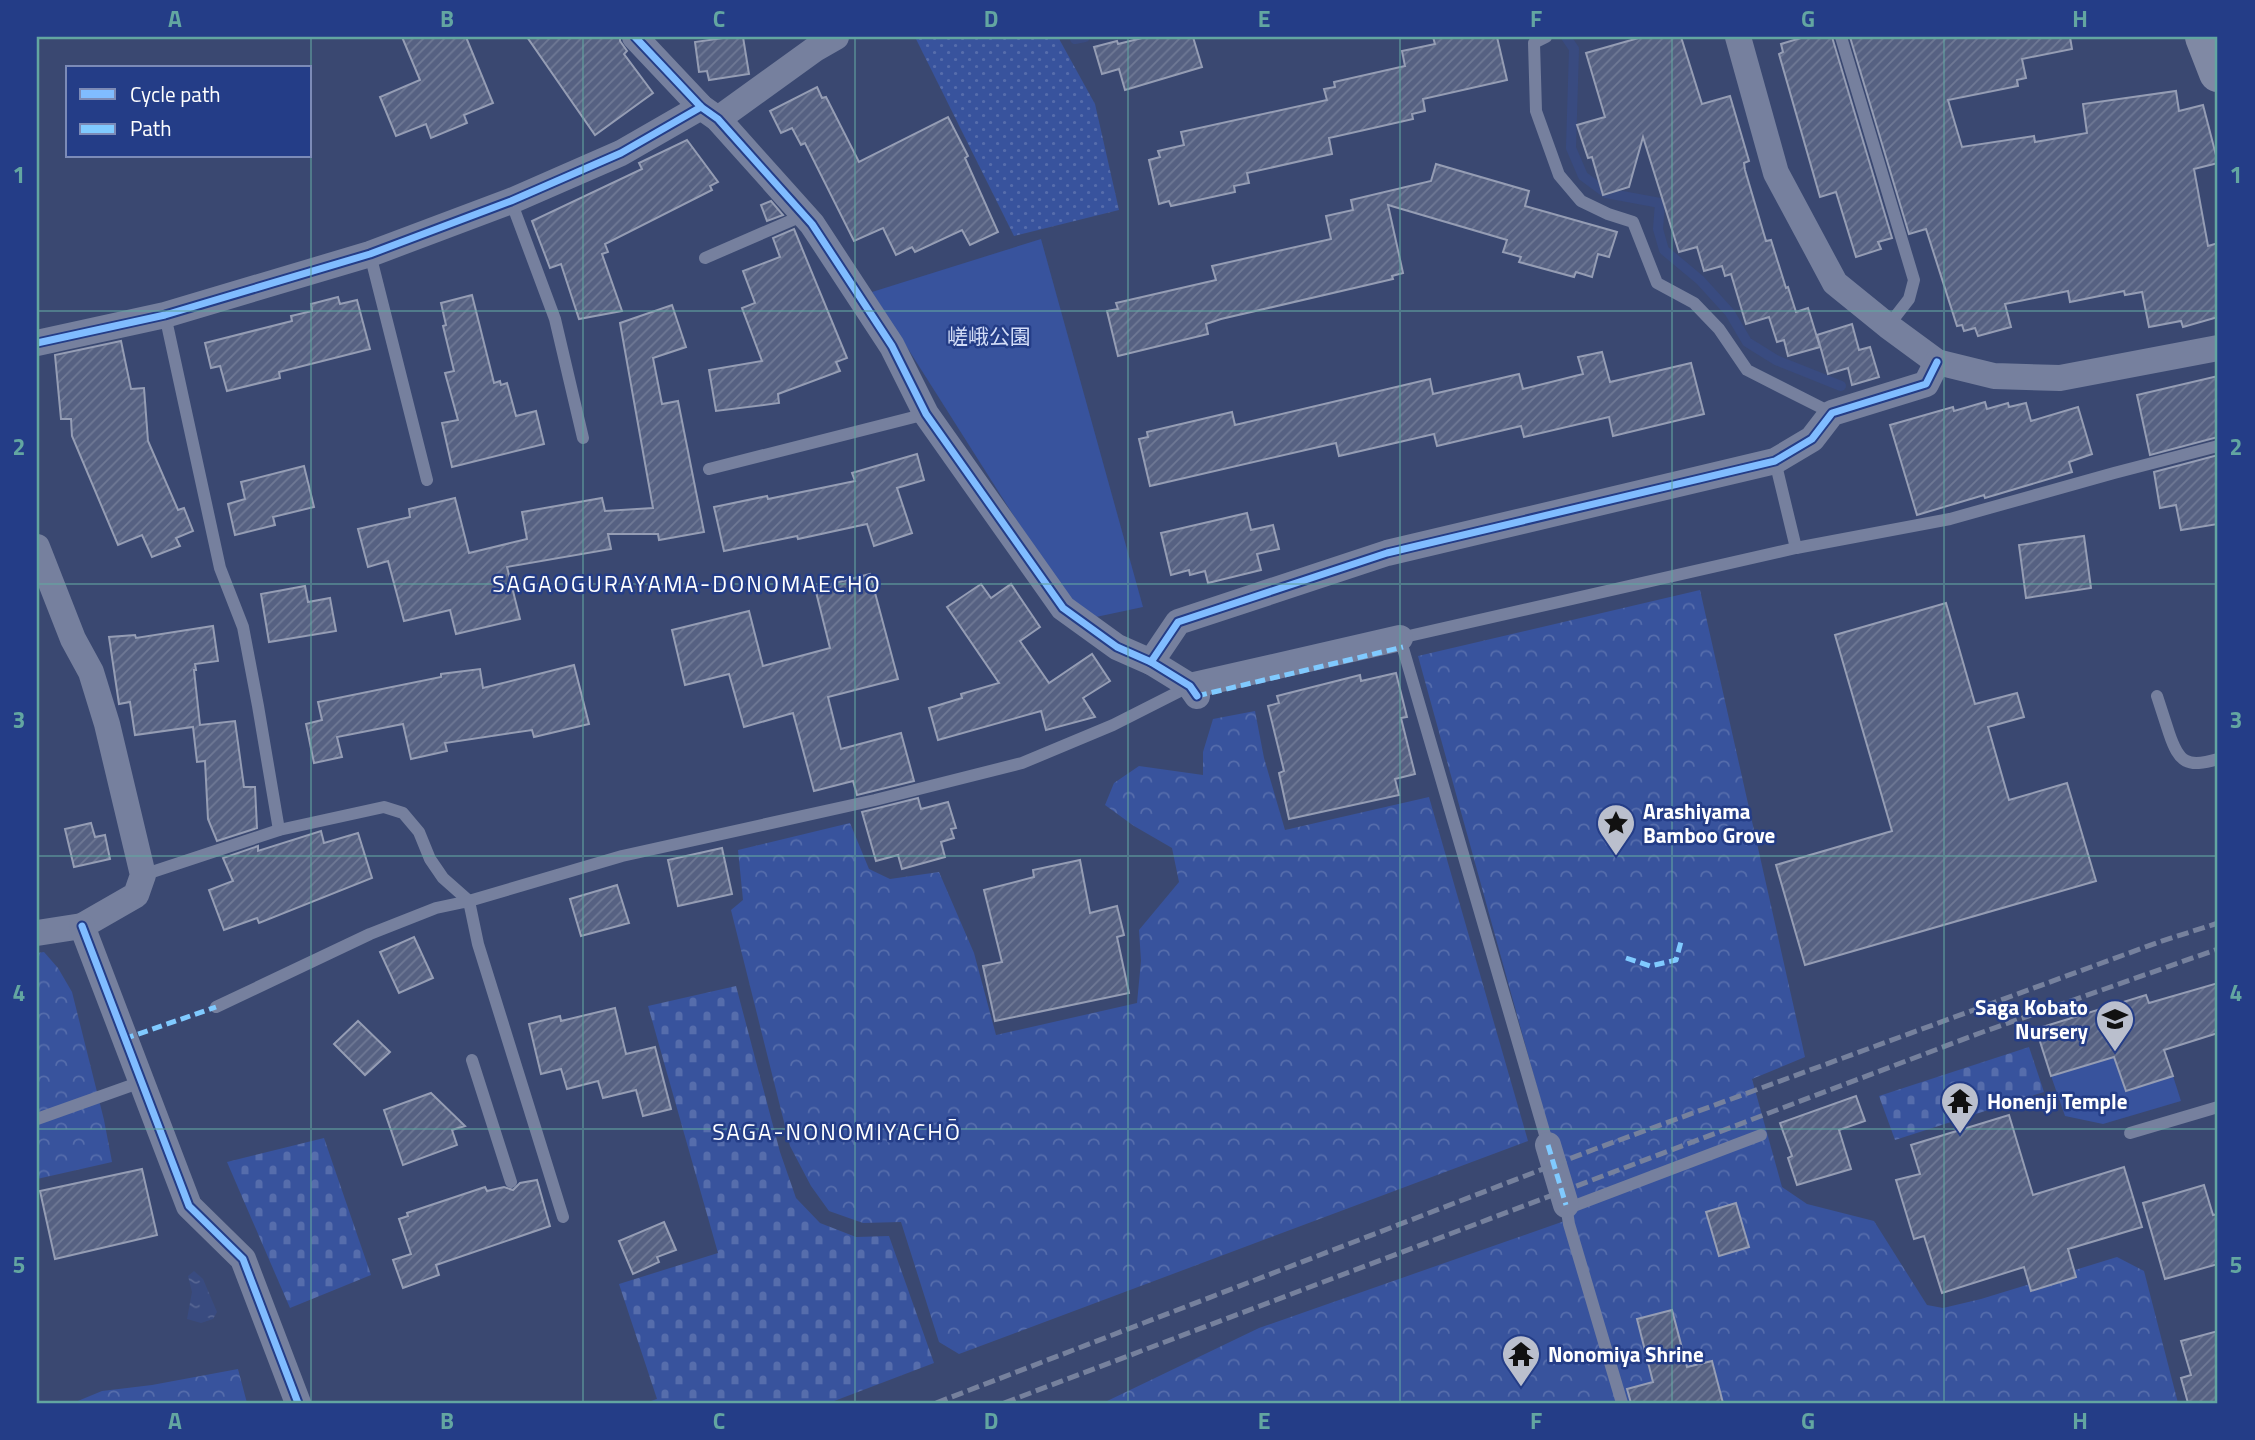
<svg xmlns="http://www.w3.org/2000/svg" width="2255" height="1440" font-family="'Titillium Web','Noto Sans JP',sans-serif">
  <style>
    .grass { fill: url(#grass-dots) }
    .forest { fill: url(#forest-crowns) }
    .cemetery { fill: url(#cemetery-stones) }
    .park { fill: #38539d }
    .water { fill: url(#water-ripples) }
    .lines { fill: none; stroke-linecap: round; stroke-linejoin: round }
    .stream { stroke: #394b80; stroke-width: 10 }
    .building { fill: url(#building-hatch); stroke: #959db4; stroke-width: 2 }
    .lane { stroke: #76809e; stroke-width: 12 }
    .street { stroke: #76809e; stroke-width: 26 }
    .primary { stroke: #8089a4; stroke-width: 38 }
    .rail { stroke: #76819d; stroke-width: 5; stroke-dasharray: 12 5; stroke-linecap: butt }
    .quiet { stroke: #80caff; stroke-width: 5; stroke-dasharray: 10 5; stroke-linecap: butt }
    .cycleway-casing { stroke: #243d87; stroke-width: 11 }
    .cycleway { stroke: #80bcff; stroke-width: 7 }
    .grid { fill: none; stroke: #63a6a1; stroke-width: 2; stroke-opacity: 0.55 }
    .labels { text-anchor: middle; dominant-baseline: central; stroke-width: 5; stroke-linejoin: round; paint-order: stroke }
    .park-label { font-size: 21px; fill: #d3ddf7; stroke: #243d87 }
    .poi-label { font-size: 21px; font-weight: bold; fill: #fff; stroke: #243d87; text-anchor: start }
    .neighbourhood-label { font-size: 23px; letter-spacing: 2px; fill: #fff; stroke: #243d87 }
    .neatline { fill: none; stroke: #63a6a1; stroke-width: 2.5 }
    .grid-label { font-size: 23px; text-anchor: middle; font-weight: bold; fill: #63a6a1 }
  </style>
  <defs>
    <pattern id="grass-dots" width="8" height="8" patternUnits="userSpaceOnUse" patternTransform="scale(1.75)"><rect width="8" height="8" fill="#38539d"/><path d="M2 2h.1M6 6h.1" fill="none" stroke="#566dac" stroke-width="1.8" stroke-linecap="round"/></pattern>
    <pattern id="forest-crowns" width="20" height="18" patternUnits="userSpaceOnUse" patternTransform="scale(1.75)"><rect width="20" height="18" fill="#38539d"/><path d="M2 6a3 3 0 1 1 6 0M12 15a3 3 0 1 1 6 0" fill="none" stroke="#566dac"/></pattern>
    <pattern id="cemetery-stones" width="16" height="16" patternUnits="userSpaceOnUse" patternTransform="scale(1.75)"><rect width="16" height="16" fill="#38539d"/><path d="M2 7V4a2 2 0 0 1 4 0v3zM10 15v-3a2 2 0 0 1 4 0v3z" fill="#566dac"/></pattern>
    <pattern id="water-ripples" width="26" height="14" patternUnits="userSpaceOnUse" patternTransform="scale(1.75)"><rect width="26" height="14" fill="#394b80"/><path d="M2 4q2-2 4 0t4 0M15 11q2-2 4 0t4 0" fill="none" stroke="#576693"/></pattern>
    <pattern id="building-hatch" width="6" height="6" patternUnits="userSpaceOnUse" patternTransform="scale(1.75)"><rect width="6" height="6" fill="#566182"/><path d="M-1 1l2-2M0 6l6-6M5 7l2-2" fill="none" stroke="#6f7995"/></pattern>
  </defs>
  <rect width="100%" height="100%" fill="#3a4871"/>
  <!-- grass -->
  <polygon class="grass" points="915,37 1058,37 1095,104 1119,210 1014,236"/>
  <!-- forest -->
  <g class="forest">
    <polygon points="1700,590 1805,1057 1752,1079 1782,1187 1807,1204 1874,1221 1927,1305 1943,1308 1981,1299 2117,1257 2144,1271 2178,1403 1103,1403 1259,1328 1573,1218 1418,656"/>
    <polygon points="1255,711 1264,758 1285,830 1429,797 1528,1141 959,1354 939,1342 901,1222 863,1223 829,1211 811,1186 790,1146 731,910 743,900 738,850 850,823 869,869 890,879 939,872 974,953 996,1035 1137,1003 1141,961 1139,930 1179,882 1172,848 1134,826 1105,805 1114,783 1139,766 1203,775 1203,752 1213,719"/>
    <polygon points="44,952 58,968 72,992 104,1120 112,1162 37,1179 37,953"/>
    <polygon points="238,1369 247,1403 73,1403 102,1391 152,1385"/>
  </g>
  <!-- cemetery -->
  <g class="cemetery">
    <polygon points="736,986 780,1152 796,1198 820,1223 856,1237 889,1236 934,1363 829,1403 645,1403 657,1399 619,1284 718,1253 648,1006"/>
    <polygon points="2029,1047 2044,1092 1895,1140 1879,1096"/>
    <polygon points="324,1138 371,1275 290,1308 227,1162"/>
  </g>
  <!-- park -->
  <g class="park">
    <polygon points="1041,239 1143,607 1096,617 1069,603 872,292"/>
    <polygon points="2114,1057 2126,1091 2173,1076 2181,1101 2103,1124 2065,1116 2051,1076"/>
  </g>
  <!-- water -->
  <polygon class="water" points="194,1271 203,1279 217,1312 213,1319 201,1323 187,1319 192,1292 188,1276"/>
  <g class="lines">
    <!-- stream -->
    <g class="stream">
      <polyline points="1566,37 1574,49 1571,148 1583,176 1606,193 1660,203 1658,229 1664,250 1700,280 1730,313 1747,342 1776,360 1841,386"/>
      <polyline points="1075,39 1085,37"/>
    </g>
  </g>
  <!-- building -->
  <g class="building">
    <polygon points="402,37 466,37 493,103 464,115 467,123 431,138 426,124 396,136 380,97 420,80"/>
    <polygon points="527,37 620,37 620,41 627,51 624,54 653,93 595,135"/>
    <polygon points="730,37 743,37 749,74 709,80 707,71 699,72 695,42"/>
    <polygon points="1146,37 1193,37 1202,67 1125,90 1119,69 1102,74 1094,47 1117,41 1118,44"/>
    <polygon points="1433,37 1497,37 1507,80 1423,99 1425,111 1412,114 1413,119 1329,138 1332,154 1247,173 1249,183 1234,186 1235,192 1171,206 1169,201 1159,204 1149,160 1160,157 1158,151 1184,145 1181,132 1327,100 1324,89 1335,87 1334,82 1405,66 1402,51 1435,44"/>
    <polygon points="1642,37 1681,37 1702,104 1730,96 1749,161 1744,163 1745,170 1766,241 1771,240 1786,288 1788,287 1796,312 1808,308 1820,347 1788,356 1784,340 1777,342 1769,317 1746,324 1731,274 1725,276 1722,266 1704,271 1697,247 1679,252 1643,137 1629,187 1603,195 1592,157 1588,158 1577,125 1605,117 1586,53"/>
    <polygon points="1804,37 1832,37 1892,238 1878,242 1881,249 1856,257 1836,192 1820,197 1779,54 1783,52 1781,44"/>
    <polygon points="1850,37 2070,37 2072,49 2022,59 2026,78 2017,80 2018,86 1948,100 1962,147 2034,136 2035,142 2087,133 2083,104 2176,91 2179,111 2203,105 2218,163 2194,169 2208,246 2218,243 2218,317 2183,327 2181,321 2149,327 2142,292 2125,295 2124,291 2070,302 2068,291 2005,304 2011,327 1978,336 1975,328 1964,331 1962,325 1957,326 1926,229 1909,234"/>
    <polygon points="817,87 822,98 826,97 859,162 948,117 968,156 965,158 998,232 970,245 962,230 915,252 912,247 896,255 883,228 854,241 805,143 801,145 792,128 781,133 770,111"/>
    <polygon points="687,140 718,182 710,186 712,190 605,244 608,252 602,254 622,311 579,319 561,264 550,268 532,221 642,169 639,163"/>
    <polygon points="1436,164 1529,191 1525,206 1617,232 1609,257 1598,254 1592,277 1576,272 1574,277 1519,262 1521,257 1503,252 1507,240 1388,205 1403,273 1392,276 1393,279 1221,319 1206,324 1208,334 1118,356 1107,311 1118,309 1116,303 1216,280 1212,266 1331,239 1326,216 1353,210 1351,200 1431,181"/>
    <polygon points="771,201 783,215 767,221 761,205"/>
    <polygon points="794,229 847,358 836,362 840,371 778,394 779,403 716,411 709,370 762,361 742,308 755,303 743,271 780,257 773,238"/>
    <polygon points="472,295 494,383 500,381 501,385 507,383 516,416 536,411 544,444 452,467 442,423 458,420 445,373 454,371 443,326 446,325 441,303"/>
    <polygon points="338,297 340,304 357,300 370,349 279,372 280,378 227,391 220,366 211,368 205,343 292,321 291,316 312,311 311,304"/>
    <polygon points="672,305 686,347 653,358 662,404 678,401 704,532 659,540 658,534 608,534 611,549 507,567 520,619 456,634 450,610 404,621 388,561 368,567 358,529 410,517 409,509 455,498 469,553 527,539 522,512 602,498 605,511 653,508 620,323"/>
    <polygon points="1852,324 1859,350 1870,347 1879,377 1852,385 1848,368 1828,374 1817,335"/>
    <polygon points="121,341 131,389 144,388 148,441 178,510 184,508 193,531 176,538 180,546 152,557 142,535 118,545 72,436 71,419 61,419 55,355"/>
    <polygon points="1602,352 1610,382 1691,363 1704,414 1613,436 1609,417 1524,437 1521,426 1437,446 1434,434 1339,456 1336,443 1150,486 1139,439 1148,437 1147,432 1232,412 1235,425 1430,379 1433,394 1519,374 1523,389 1583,374 1578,357"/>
    <polygon points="2218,376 2218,437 2150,455 2137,395"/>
    <polygon points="1985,402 1987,409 2008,403 2009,407 2026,403 2031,421 2078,407 2092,454 2069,462 2072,472 1985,498 1984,495 1917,515 1890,425 1953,407 1954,411"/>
    <polygon points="917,454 924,480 897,488 912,533 874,546 867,524 798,539 797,536 724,551 714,507 767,496 768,499 855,481 852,473"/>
    <polygon points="2218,455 2218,524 2181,530 2176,505 2160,508 2154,472"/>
    <polygon points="304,466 314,507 273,517 275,525 235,535 228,504 245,499 241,482"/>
    <polygon points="1247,513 1251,530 1273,525 1279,549 1257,554 1261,570 1208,583 1205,571 1190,575 1189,570 1171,575 1161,533"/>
    <polygon points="2084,536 2091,588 2026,598 2019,545"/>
    <polygon points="870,574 898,679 828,697 841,749 901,733 914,781 857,795 853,781 814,791 793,713 744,727 729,674 685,685 672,630 749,611 763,666 830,648 815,588"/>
    <polygon points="981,584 991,598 1011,584 1040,627 1020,641 1049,683 1092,654 1110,681 1083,698 1095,717 1046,730 1041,711 938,740 929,708 962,698 961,694 999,683 947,607"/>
    <polygon points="305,586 308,602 330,598 336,631 269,642 261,594"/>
    <polygon points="1946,603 1975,704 2017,693 2024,717 1988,727 2009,800 2067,783 2096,881 1805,965 1776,865 1892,831 1835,635"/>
    <polygon points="213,626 218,661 195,664 196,670 194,670 200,725 235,721 244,787 255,787 257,828 217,841 208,819 205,761 197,762 193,727 135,735 130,702 119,704 109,637 135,635 136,638"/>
    <polygon points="574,665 589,724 534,737 532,730 445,743 447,751 411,759 403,724 337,737 342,757 314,763 306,724 322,720 318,702 441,677 441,674 480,669 483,688"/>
    <polygon points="1396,673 1407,717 1401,718 1415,774 1395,779 1399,795 1289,819 1279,773 1284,771 1268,706 1279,703 1277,696 1360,675 1361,681"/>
    <polygon points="918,798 921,809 948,802 956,828 951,829 954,838 941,842 945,857 902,869 898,855 876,861 862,812"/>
    <polygon points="91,823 95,837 105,835 110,859 74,867 65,829"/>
    <polygon points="321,831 324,843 358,833 372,878 259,923 257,918 224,930 209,890 233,881 223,858 258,846 258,851"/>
    <polygon points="722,848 732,894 678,906 668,860"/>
    <polygon points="1080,860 1090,913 1117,906 1124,935 1117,937 1129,993 995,1021 983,966 1002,962 984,890 1034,877 1033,870"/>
    <polygon points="617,885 629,923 581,936 570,899"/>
    <polygon points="414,937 433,978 399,993 380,952"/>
    <polygon points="2218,983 2218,1033 2164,1050 2173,1076 2126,1091 2114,1057 2051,1076 2036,1029 2146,995 2149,1003"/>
    <polygon points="615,1008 626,1054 655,1047 671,1109 643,1116 636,1090 603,1098 598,1081 567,1089 561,1069 541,1074 529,1024 560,1016 561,1021"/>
    <polygon points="358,1021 390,1052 365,1075 334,1044"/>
    <polygon points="431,1093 465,1126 452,1130 457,1145 403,1165 384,1110"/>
    <polygon points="1856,1096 1865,1121 1839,1130 1851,1169 1797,1185 1788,1158 1792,1156 1780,1123"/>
    <polygon points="2009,1115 2033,1195 2124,1167 2142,1227 2068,1249 2076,1277 2031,1291 2024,1267 1942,1293 1924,1236 1914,1239 1896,1180 1920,1174 1911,1145"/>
    <polygon points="142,1169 157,1235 55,1259 40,1191"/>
    <polygon points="537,1180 550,1226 436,1265 439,1275 403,1288 393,1260 411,1254 399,1219 408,1216 407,1213 485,1187 487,1191 504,1187 513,1190 520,1183"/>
    <polygon points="2204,1185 2213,1215 2218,1214 2218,1264 2165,1279 2143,1203"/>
    <polygon points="1736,1203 1749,1247 1719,1256 1706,1212"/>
    <polygon points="664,1222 676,1250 657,1257 659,1262 633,1274 619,1241"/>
    <polygon points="1672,1310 1687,1367 1712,1361 1723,1403 1631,1403 1627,1389 1653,1382 1637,1319"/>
    <polygon points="2218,1331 2218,1403 2188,1403 2181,1378 2191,1375 2181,1341"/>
  </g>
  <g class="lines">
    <!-- lane -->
    <g class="lane">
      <polyline points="1546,37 1534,43 1536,111 1559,175 1581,201 1608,214 1633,222 1657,283 1694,303 1719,329 1747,370 1832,413"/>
      <polyline points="1841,37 1914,280 1909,299 1888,326"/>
      <polyline points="511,201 555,319 583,438"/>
      <polyline points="370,254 427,480"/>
      <polyline points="705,258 804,215"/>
      <polyline points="165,315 220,568 243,627 258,706 279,830"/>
      <polyline points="1775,461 1796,548"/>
      <polyline points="709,469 926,414"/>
      <path d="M2157,696C2161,708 2165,721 2169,733C2179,763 2187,768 2218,759"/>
      <polyline points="143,875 279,830 384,807 403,813 419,832 430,859 443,878 469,901 622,856 875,800 1022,763 1113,725 1190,686"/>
      <polyline points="216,1007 370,934 436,908 469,901 478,944 563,1217"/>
      <polyline points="472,1060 511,1182"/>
      <polyline points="37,1119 141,1082"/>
      <polyline points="2130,1133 2218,1107"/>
      <polyline points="1548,1145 1400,638 1796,548 1950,519 2114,473 2218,446"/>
      <polyline points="1566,1205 1569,1224 1622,1403"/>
      <polyline points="1566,1209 1761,1135"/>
    </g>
    <!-- street -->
    <g class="street">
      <polyline points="635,37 701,107 718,119 812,224 892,346 926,414 1063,608 1117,647 1151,662"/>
      <polyline points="1738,37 1776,173 1835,283 1888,326 1937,362 1994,376 2060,378 2218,348"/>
      <polyline points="718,119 815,49 836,37"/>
      <polyline points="37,343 165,315 370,254 511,201 621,153 701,107"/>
      <polyline points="37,547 73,639 91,672 107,724 143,875 136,895 82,926 37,933"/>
      <polyline points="1190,686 1400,638"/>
      <polyline points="1197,696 1190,686 1151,662 1178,622 1387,553 1775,461 1812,439 1832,413 1926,384 1937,362"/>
      <polyline points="82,926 189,1206 243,1259 298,1403"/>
      <polyline points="1548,1145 1566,1205"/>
    </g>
    <!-- primary -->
    <polyline class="primary" points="2204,37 2218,73"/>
    <!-- rail -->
    <g class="rail">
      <polyline points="936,1403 1595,1149 2159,942 2218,923"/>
      <polyline points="1004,1403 1980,1033 2218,949"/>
    </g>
    <!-- quiet -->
    <g class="quiet">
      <polyline points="1197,696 1403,647"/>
      <polyline points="1626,958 1650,966 1676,960 1682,938"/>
      <polyline points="124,1039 216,1007"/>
      <polyline points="1548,1145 1566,1205"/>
    </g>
    <defs>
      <g id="cycleway">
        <polyline points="635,37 701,107 718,119 812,224 892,346 926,414 1063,608 1117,647 1151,662"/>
        <polyline points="37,343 165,315 370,254 511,201 621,153 701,107"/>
        <polyline points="1197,696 1190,686 1151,662 1178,622 1387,553 1775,461 1812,439 1832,413 1926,384 1937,362"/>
        <polyline points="82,926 189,1206 243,1259 298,1403"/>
      </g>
    </defs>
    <!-- cycleway casing -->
    <use href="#cycleway" class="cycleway-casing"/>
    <!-- cycleway -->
    <use href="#cycleway" class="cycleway"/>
  </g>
  <!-- grid -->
  <path class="grid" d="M311,37V1403M583,37V1403M855,37V1403M1128,37V1403M1400,37V1403M1672,37V1403M1944,37V1403M37,311H2218M37,584H2218M37,856H2218M37,1129H2218"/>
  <!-- icons -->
  <defs>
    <symbol id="sight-pin" viewBox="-11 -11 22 30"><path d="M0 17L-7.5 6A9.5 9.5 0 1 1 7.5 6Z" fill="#babfcd" stroke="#243d87"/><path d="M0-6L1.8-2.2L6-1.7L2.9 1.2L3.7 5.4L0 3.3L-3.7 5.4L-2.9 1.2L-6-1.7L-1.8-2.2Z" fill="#111"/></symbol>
    <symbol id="school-pin" viewBox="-11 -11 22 30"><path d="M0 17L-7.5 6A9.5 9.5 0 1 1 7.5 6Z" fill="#babfcd" stroke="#243d87"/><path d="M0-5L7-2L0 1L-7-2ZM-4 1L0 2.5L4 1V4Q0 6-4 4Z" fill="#111"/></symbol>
    <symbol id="temple-pin" viewBox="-11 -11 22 30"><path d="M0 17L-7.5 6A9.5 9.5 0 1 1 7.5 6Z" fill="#babfcd" stroke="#243d87"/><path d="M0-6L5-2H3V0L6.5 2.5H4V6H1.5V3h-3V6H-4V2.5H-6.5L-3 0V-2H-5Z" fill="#111"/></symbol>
  </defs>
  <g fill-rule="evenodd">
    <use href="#sight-pin" x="1594" y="801" width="44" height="60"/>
    <use href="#school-pin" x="2093" y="997" width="44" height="60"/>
    <use href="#temple-pin" x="1938" y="1079" width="44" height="60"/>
    <use href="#temple-pin" x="1499" y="1332" width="44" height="60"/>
  </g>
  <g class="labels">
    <!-- park labels -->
    <g class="park-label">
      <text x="989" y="336">嵯峨公園</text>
    </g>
    <!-- poi labels -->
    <g class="poi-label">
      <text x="1643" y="811">Arashiyama<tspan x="1643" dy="24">Bamboo Grove</tspan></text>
      <text x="2088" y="1007" text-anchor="end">Saga Kobato<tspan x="2088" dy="24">Nursery</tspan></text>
      <text x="1987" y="1101">Honenji Temple</text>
      <text x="1548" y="1354">Nonomiya Shrine</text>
    </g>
    <!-- neighbourhood labels -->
    <g class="neighbourhood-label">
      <text x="687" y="583">SAGAOGURAYAMA-DONOMAECHO</text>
      <text x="837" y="1131">SAGA-NONOMIYACHŌ</text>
    </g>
  </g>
  <!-- border -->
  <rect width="2255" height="1440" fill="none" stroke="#243d87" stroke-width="77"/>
  <!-- legend -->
  <rect x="66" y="66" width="245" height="91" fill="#243d87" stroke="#7c8bb7" stroke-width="2"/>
  <rect x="80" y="89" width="35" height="10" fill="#80bcff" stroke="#7c8bb7" stroke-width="2"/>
  <text x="130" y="102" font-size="21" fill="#ffffff">Cycle path</text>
  <rect x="80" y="124" width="35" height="10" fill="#80caff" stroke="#7c8bb7" stroke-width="2"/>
  <text x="130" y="136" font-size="21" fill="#ffffff">Path</text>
  <rect x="38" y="38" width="2178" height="1364" class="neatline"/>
  <g class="grid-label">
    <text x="175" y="27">A</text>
    <text x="447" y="27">B</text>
    <text x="719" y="27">C</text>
    <text x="991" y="27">D</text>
    <text x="1264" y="27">E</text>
    <text x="1536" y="27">F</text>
    <text x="1808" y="27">G</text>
    <text x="2080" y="27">H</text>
    <text x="19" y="183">1</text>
    <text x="2236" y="183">1</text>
    <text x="19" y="455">2</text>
    <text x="2236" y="455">2</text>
    <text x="19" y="728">3</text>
    <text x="2236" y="728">3</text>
    <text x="19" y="1001">4</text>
    <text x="2236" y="1001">4</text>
    <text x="19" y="1273">5</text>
    <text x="2236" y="1273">5</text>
    <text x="175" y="1429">A</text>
    <text x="447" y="1429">B</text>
    <text x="719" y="1429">C</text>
    <text x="991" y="1429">D</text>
    <text x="1264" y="1429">E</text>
    <text x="1536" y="1429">F</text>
    <text x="1808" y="1429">G</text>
    <text x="2080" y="1429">H</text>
  </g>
</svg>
